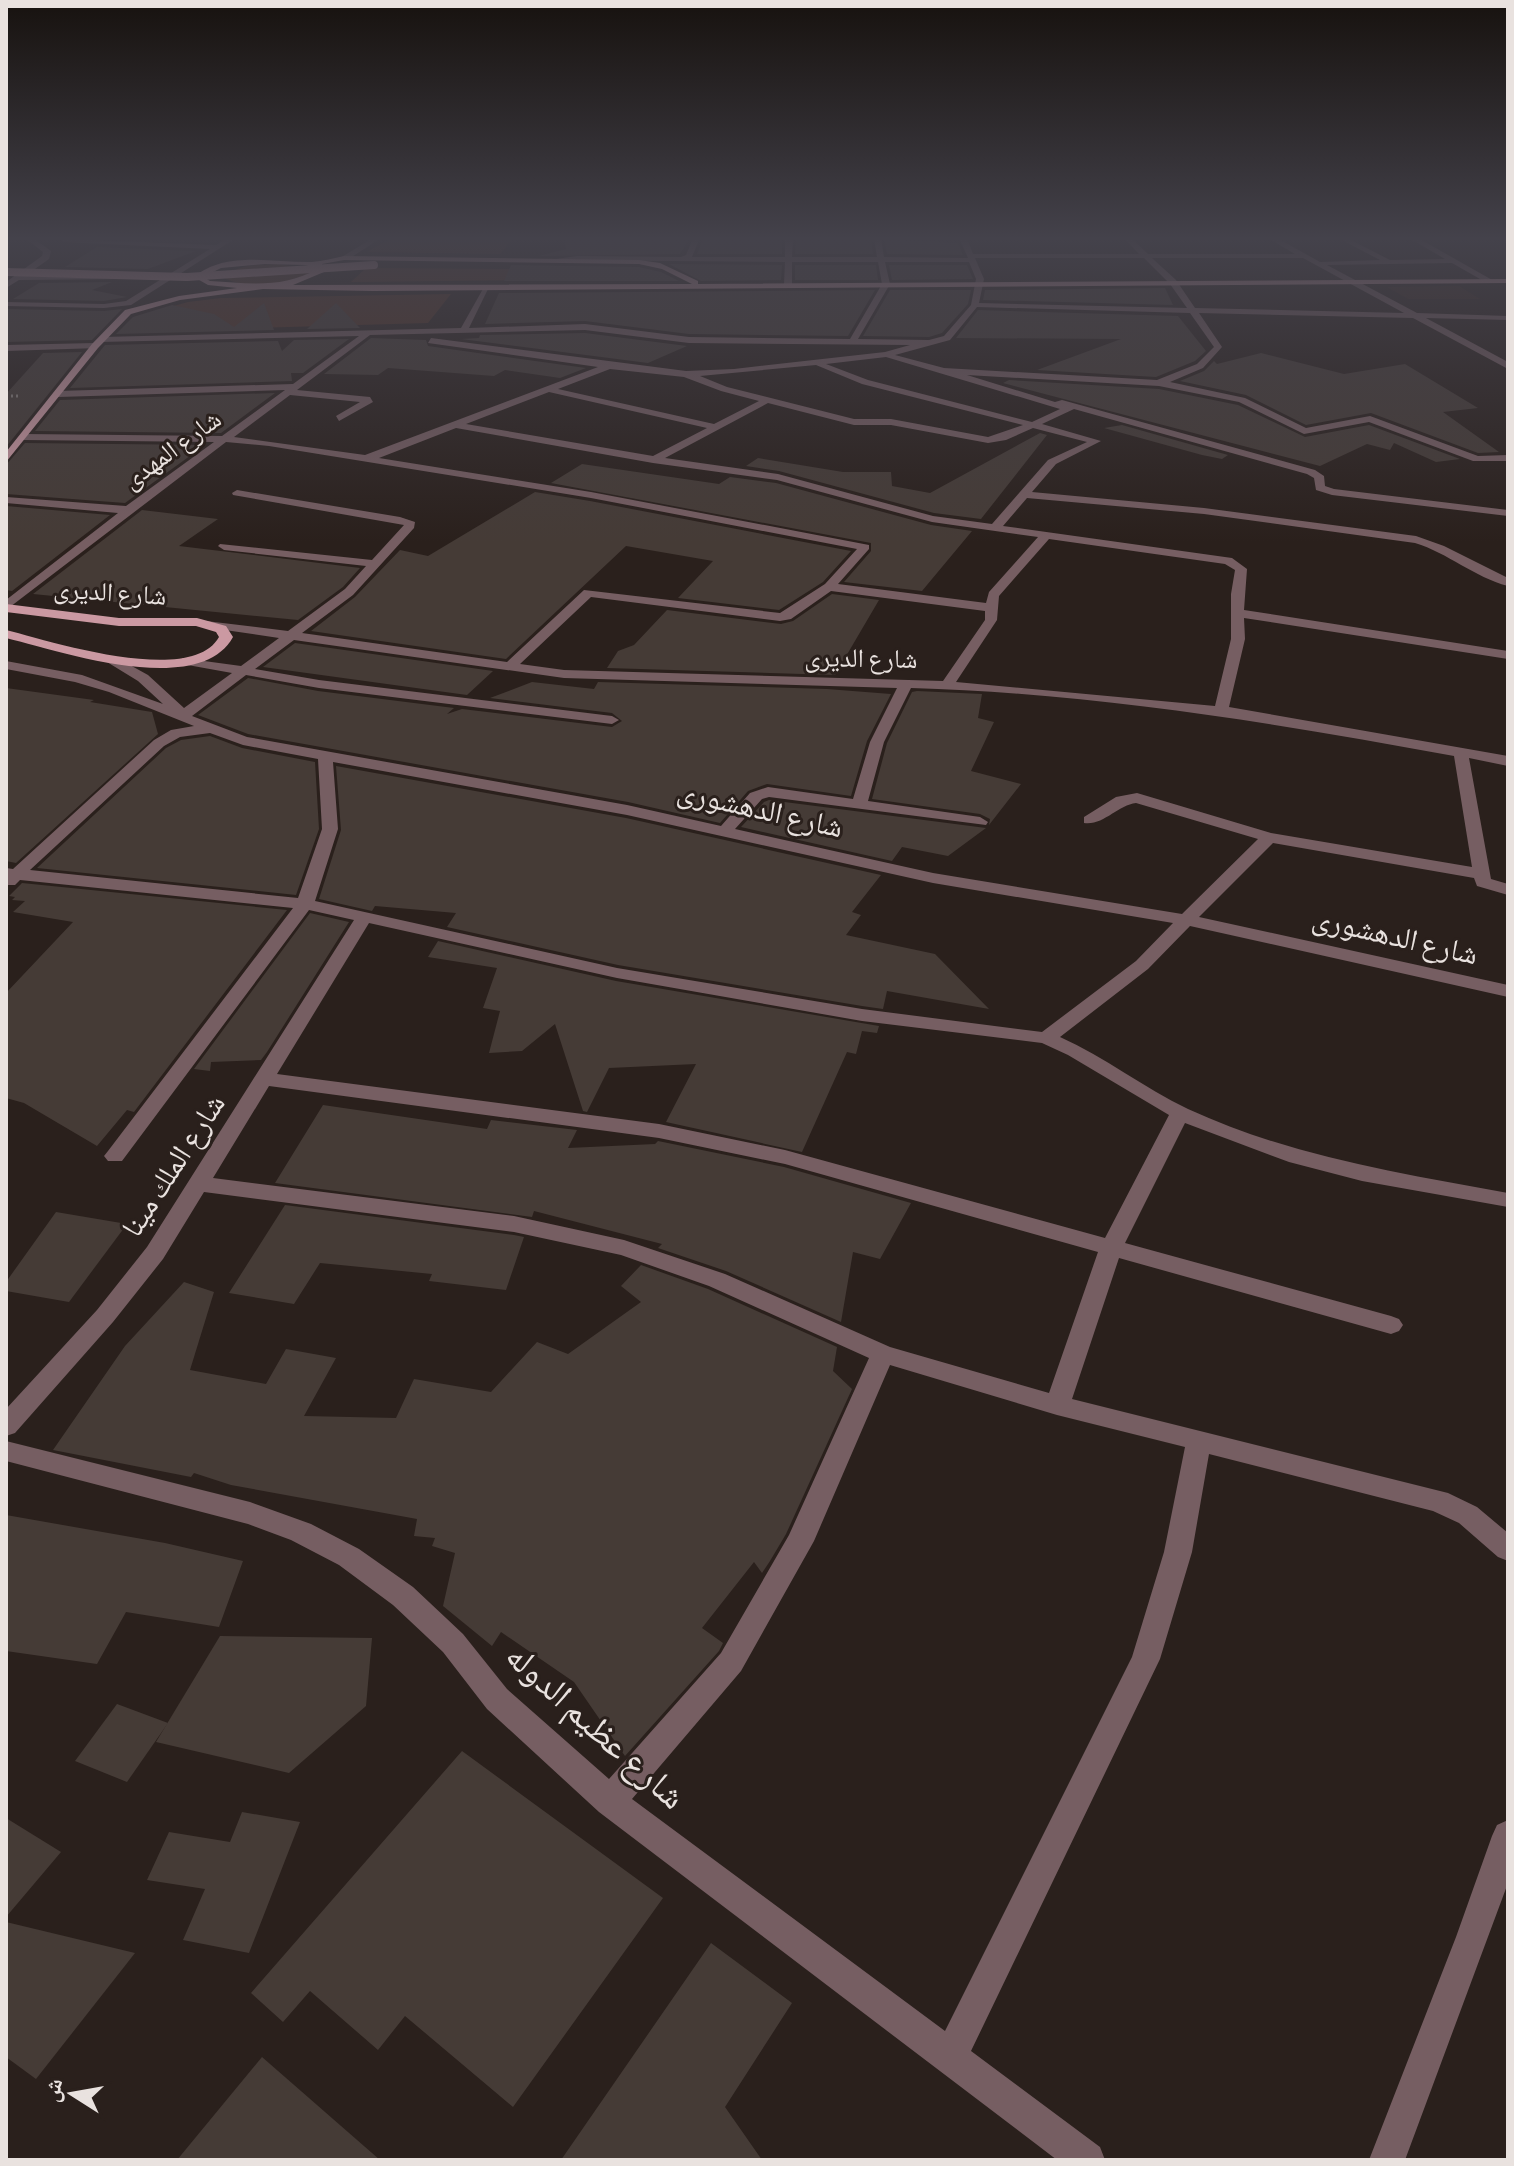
<svg xmlns="http://www.w3.org/2000/svg" width="1514" height="2166" font-family="'Alegreya Sans','Noto Naskh Arabic',sans-serif">
  <style>
    .medical { fill: #37261e }
    .green { fill: #513021 }
    .building { fill: #453b36 }
    .lines { fill: none; stroke-linecap: round; stroke-linejoin: round }
    .path { stroke: #8a827e; stroke-width: 3; stroke-dasharray: 2 3; stroke-linecap: butt }
    .minor { fill: #765e62; fill-rule: evenodd }
    .major { fill: #cb99a2; fill-rule: evenodd }
    .major-bridge { stroke: #cb99a2; stroke-width: 8 }
    .labels { text-anchor: middle; dominant-baseline: central; stroke-width: 6; stroke-linejoin: round; paint-order: stroke }
    .far-street-label { font-size: 26px; fill: #e9e2df; stroke: #2a201c }
    .street-label { font-size: 30px; fill: #e9e2df; stroke: #2a201c }
    .near-street-label { font-size: 36px; fill: #e9e2df; stroke: #2a201c }
  </style>
  <rect width="100%" height="100%" fill="#2a201c"/>
  <!-- medical -->
  <polygon class="medical" points="1459,286 1480,299 1408,299 1387,287"/>
  <!-- green -->
  <g class="green">
    <polygon points="391,238 514,238 500,254 367,252"/>
    <path d="M278,264L308,269L309,275C285,283 249,291 225,278C236,263 261,265 278,264Z"/>
    <polygon points="366,268 521,269 524,280 351,282"/>
    <polygon points="451,294 428,323 145,331 156,311 188,302 221,298"/>
  </g>
  <!-- building -->
  <g class="building">
    <polygon points="564,238 676,238 689,239 680,254 539,256 566,249"/>
    <polygon points="799,238 871,239 873,254 795,254 796,239"/>
    <polygon points="703,239 782,239 782,254 697,254"/>
    <polygon points="884,239 958,243 963,255 887,254"/>
    <polygon points="97,247 196,251 148,269 65,267"/>
    <polygon points="669,264 782,265 781,280 701,281"/>
    <polygon points="511,265 639,267 661,272 679,281 504,281"/>
    <polygon points="795,265 876,265 878,280 795,280"/>
    <polygon points="889,265 967,265 973,279 892,280"/>
    <polygon points="112,282 92,290 127,297 104,301 13,299 39,283"/>
    <polygon points="1165,288 1173,305 983,300 985,290"/>
    <polygon points="875,290 848,336 689,334 585,321 485,324 499,293"/>
    <polygon points="890,290 971,290 968,304 942,333 929,337 863,336"/>
    <polygon points="264,303 274,330 116,334 133,317 172,305 214,314 234,327"/>
    <polygon points="336,303 360,328 307,329"/>
    <polygon points="6,309 104,311 122,309 92,340 6,342"/>
    <polygon points="978,310 1178,316 1206,351 1195,361 1156,377 1037,370 1121,339 956,338"/>
    <polygon points="585,333 687,346 648,363 461,339 479,338 480,335"/>
    <polygon points="371,338 426,340 428,346 586,368 560,378 505,370 494,376 388,368 378,375 324,374"/>
    <polygon points="349,339 303,373 291,373 292,381 70,388 105,345 278,341 282,351 294,340"/>
    <polygon points="82,352 6,447 6,394 43,353"/>
    <polygon points="1261,353 1344,374 1405,364 1478,408 1443,412 1499,452 1478,453 1371,413 1306,425 1246,395 1180,381 1204,371 1214,361 1217,364"/>
    <polygon points="1009,380 1159,389 1238,405 1305,437 1369,425 1460,459 1436,462 1394,443 1390,450 1367,444 1320,466 1003,383"/>
    <polygon points="275,393 221,433 35,431 60,400"/>
    <polygon points="1122,425 1228,455 1222,459 1202,455 1104,428"/>
    <polygon points="1040,433 1047,435 981,519 934,513 779,471 746,466 758,458 843,472 891,472 892,486 930,493"/>
    <polygon points="25,443 205,445 125,503 6,494 6,465"/>
    <polygon points="582,464 719,484 730,477 776,483 931,525 972,531 922,591 844,582 871,551 871,543 551,483"/>
    <polygon points="535,492 590,501 851,551 823,582 779,610 678,598 713,561 626,546 506,659 311,631 355,597 400,550 428,556"/>
    <polygon points="6,506 110,515 12,591 6,590"/>
    <polygon points="142,510 218,519 179,546 360,568 343,587 298,620 33,594"/>
    <polygon points="832,594 879,600 835,675 607,668 618,651 634,645 667,610 781,624 793,621"/>
    <polygon points="295,643 493,671 467,695 263,667"/>
    <polygon points="248,678 318,691 454,708 447,714 462,709 612,727 622,721 612,713 490,698 532,682 594,689 598,682 827,689 891,694 867,741 851,796 767,784 748,791 720,823 628,802 248,734 198,715"/>
    <polygon points="6,688 94,700 90,702 152,712 158,734 16,863 6,861"/>
    <polygon points="917,691 982,694 978,718 994,722 971,771 1021,784 989,825 990,819 980,814 872,799 887,743 912,692"/>
    <polygon points="210,736 242,748 315,762 319,829 296,895 37,868 166,748 181,740"/>
    <polygon points="336,766 626,818 881,875 852,912 861,915 846,935 935,954 989,1009 887,991 883,1009 862,1006 618,965 447,927 456,913 375,906 372,911 319,899 341,830"/>
    <polygon points="769,800 986,828 948,856 902,847 892,861 741,827 764,802"/>
    <polygon points="22,883 287,910 134,1112 127,1110 97,1146 24,1103 6,1098 6,993 73,922 13,912 25,901 12,900 15,897 9,896"/>
    <polygon points="310,913 349,922 267,1052 261,1060 211,1062 210,1071 194,1069"/>
    <polygon points="438,941 616,981 879,1026 877,1033 862,1031 856,1054 847,1052 802,1152 666,1122 696,1064 609,1068 587,1112 583,1111 555,1024 522,1051 489,1053 500,1011 483,1008 497,968 428,957"/>
    <polygon points="323,1105 487,1129 491,1120 577,1130 568,1148 655,1144 658,1141 784,1167 911,1203 880,1259 853,1252 841,1322 726,1271 658,1248 662,1244 534,1211 532,1217 275,1183"/>
    <polygon points="285,1205 514,1235 524,1237 506,1290 429,1281 432,1274 320,1263 294,1304 229,1293"/>
    <polygon points="56,1212 127,1224 69,1302 6,1291 6,1282"/>
    <polygon points="641,1265 708,1289 837,1347 833,1371 852,1389 786,1534 770,1561 762,1573 754,1562 702,1628 723,1643 719,1651 625,1756 574,1682 501,1632 492,1646 443,1606 455,1553 432,1546 435,1538 414,1536 417,1519 231,1485 194,1473 191,1477 53,1450 125,1346 184,1282 214,1292 190,1370 266,1384 286,1349 336,1358 304,1416 396,1418 414,1379 491,1392 537,1342 568,1354 641,1302 621,1286"/>
    <polygon points="6,1515 165,1543 243,1561 219,1627 126,1612 97,1664 6,1651"/>
    <polygon points="220,1636 372,1638 366,1706 289,1773 156,1742"/>
    <polygon points="117,1704 168,1723 127,1782 75,1761"/>
    <polygon points="462,1751 663,1898 513,2107 405,2016 378,2050 310,1991 283,2022 251,1993"/>
    <polygon points="242,1812 300,1822 249,1953 183,1940 205,1889 147,1880 169,1832 230,1842"/>
    <polygon points="6,1818 61,1852 6,1917"/>
    <polygon points="6,1922 135,1953 36,2079 6,2057"/>
    <polygon points="711,1943 792,2003 725,2107 762,2160 561,2160"/>
    <polygon points="262,2057 380,2160 177,2160"/>
  </g>
  <g class="lines">
    <!-- path -->
    <polyline class="path" points="6,396 21,396"/>
    <!-- minor -->
    <g class="minor">
      <polygon points="25,238 33,238 51,251 49,259 25,276 126,279 19,280 6,288 6,282 42,256 43,252"/>
      <polygon points="228,238 236,238 131,305 104,308 6,306 6,302 104,304 126,301 210,249 63,242 61,239 216,245"/>
      <polygon points="373,238 381,238 347,260 340,258"/>
      <path d="M693,238H700L692,257H785V238H793L792,257H877L874,238H881L884,257L968,258L960,240L931,238H967L973,254H1139L1124,238H1131L1148,254H1295L1268,238H1277L1320,262L1380,260L1338,238H1347L1390,260L1445,259L1409,238H1418L1494,281L1487,283L1452,263L1327,265L1417,313L1508,316V320L1426,318L1508,362V369L1413,318L1199,313L1222,347L1203,368L1170,382L1245,398L1306,428L1370,416L1478,456L1508,455V461H1473L1369,422L1304,434L1239,402L1159,386L967,375L1055,402L1062,400L1315,470L1324,476L1325,486L1334,489L1508,510V516L1332,495L1316,490L1314,478L1307,474L1074,409L1042,424L1101,441L1056,464L1032,492L1204,508L1416,536L1444,546L1508,578V586C1474,577 1448,553 1415,543L1204,514L1027,498L1003,526L1232,558L1247,569L1244,610L1508,651V659L1244,618L1245,639L1229,707L1508,756V766L1469,758L1491,879L1508,884V895L1477,886L1474,878L1273,843L1199,917L1508,985V997L1190,926L1148,969L1060,1037C1105,1057 1144,1088 1188,1109C1290,1156 1399,1173 1508,1193V1207L1362,1181L1289,1162L1185,1123L1125,1243L1391,1316L1399,1319L1403,1325L1399,1331L1391,1334L1119,1258L1072,1399L1448,1493L1477,1507L1508,1533V1561L1498,1557L1459,1523L1433,1511L1209,1454L1192,1552L1160,1659L971,2051L1100,2147L1105,2160H1057L599,1812L487,1709L443,1652L393,1605L339,1565L291,1540L248,1524L6,1461V1441L250,1502L311,1524L359,1549L413,1587L463,1634L507,1689L609,1779L721,1653L789,1535L869,1358L709,1286L621,1255L514,1232L204,1192L163,1259L113,1322L15,1433L6,1436V1409L97,1310L147,1247L354,920L309,910L122,1161H108L104,1156L108,1151L293,908L20,880L15,885H6V868L13,869L154,740L171,730L194,726L109,692L75,682L6,669V661L82,675L163,704L138,681L107,662L119,659L148,675L184,708L232,673L182,664V658L241,666L279,638L211,628L206,627V621L288,631L345,589L366,566L224,550L218,546L220,544L372,560L404,525L233,495L232,493L237,490L400,517L415,522L414,528L353,595L302,633L507,662L584,590L780,613L825,584L857,549L591,498L269,446L226,442L6,610V600L118,513L6,503V497L126,506L214,442L24,440L19,437L24,434L222,436L285,390L58,397L53,394L58,391L293,384L359,336L99,342L102,337L461,328L484,287L488,289L469,328L585,324L689,337L850,339L882,284L878,262H792V284L788,286L784,284L785,262L549,260L577,256L681,257L686,255ZM975,258H1144L1170,284L1187,308L979,303L984,279ZM1152,258H1303L1404,313L1195,308L1176,280ZM885,262H969L976,279L971,305L944,336L929,340L858,339L890,284ZM977,307L1190,313L1214,347L1197,364L1157,380L944,368L895,355L950,340ZM585,330L689,343L910,345L885,352L734,369L686,371L431,338L428,343L598,367L365,455L234,437L290,395L360,402L336,416L339,421L373,402L370,397L297,390L370,335ZM886,357L1060,409L1032,422L868,380L826,364ZM816,365L862,384L1023,425L988,437L891,419H854L727,387L700,376ZM610,369L684,377L721,391L759,401L714,424L558,389ZM549,392L707,428L653,456L466,424ZM768,403L854,425H891L988,443L1006,440L1033,428L1087,442L1048,460L992,524L933,516L778,474L665,458ZM456,428L653,463L777,480L932,522L1038,537L989,592L986,603L838,584L869,549V545L591,492L379,458ZM1049,539L1225,564L1235,570L1231,594V639L1215,706L956,682L997,620L999,596ZM831,591L985,611V620L943,681L564,670L520,664L591,597L780,621L791,619ZM294,640L564,678L897,688L870,742L853,799L768,787L750,793L721,826L627,805L247,737L192,716L246,675L319,688L612,724L619,720L612,716L319,680L255,669ZM911,688C1094,693 1274,723 1454,756L1472,867L1271,833L1137,793L1116,797L1084,817V823C1103,826 1118,805 1136,803L1258,839L1182,914L933,873L735,829L762,799L769,797L986,825L988,822L980,817L868,801L884,742ZM210,733L243,745L318,759L322,829L298,898L30,870L164,746L180,737ZM333,762L627,815L933,883L1173,923L1136,961L1042,1032L862,1009L617,968L315,901L338,829ZM369,923L617,978L862,1021L1042,1043L1068,1055L1169,1115L1105,1238L785,1150L659,1124L277,1074ZM269,1086L659,1138L785,1164L1098,1252L1049,1393L890,1347L725,1274L624,1240L514,1216L213,1178ZM890,1365L1057,1415L1185,1447L1164,1552L1132,1657L945,2031L632,1799L741,1671L814,1541Z"/>
      <polygon points="1504,238 1508,238 1508,243 1505,243"/>
      <polygon points="95,343 98,348 6,351 6,345"/>
      <polygon points="1508,1820 1508,1883 1405,2160 1369,2160 1456,1937 1492,1836 1497,1825"/>
    </g>
    <!-- major -->
    <g class="major">
      <path d="M344,256L639,260L660,263L698,281V284L1508,279V283L373,291L263,289L180,300L131,314L98,348L6,462V452L92,344L125,310L179,296L237,288L208,285L194,277C226,250 274,263 312,262C323,261 334,258 344,256ZM344,260L639,264L662,269L692,284L293,285L324,272L322,264ZM265,264L306,265L317,269C283,289 247,283 210,281L203,277L221,268Z"/>
      <path d="M6,604L119,618H197L226,626L233,637C199,699 59,651 6,638V630C50,641 191,687 219,637L216,632L196,626H119L6,612Z"/>
    </g>
    <!-- major-bridge -->
    <polyline class="major-bridge" points="6,272 187,277 374,265"/>
  </g>
  <!-- sky -->
  <linearGradient id="sky" x2="0" y2="1"><stop stop-color="#17120f"/><stop offset="0.44" stop-color="#44424b"/><stop offset="1" stop-color="#44424b" stop-opacity="0"/></linearGradient>
  <rect width="1514" height="542" fill="url(#sky)"/>
  <g class="labels">
    <!-- far-street labels -->
    <g class="far-street-label">
      <text transform="translate(172 450) rotate(-36)">شارع المهدى</text>
      <text transform="translate(110 593) rotate(4)">شارع الديرى</text>
      <text transform="translate(861 659) rotate(1)">شارع الديرى</text>
    </g>
    <!-- street labels -->
    <g class="street-label">
      <text transform="translate(760 810) rotate(13)">شارع الدهشورى</text>
      <text transform="translate(1395 937) rotate(13)">شارع الدهشورى</text>
      <text transform="translate(174 1166) rotate(-57)">شارع الملك مينا</text>
    </g>
    <!-- near-street labels -->
    <g class="near-street-label">
      <text transform="translate(595 1727) rotate(42)">شارع عظيم الدوله</text>
    </g>
  </g>
  <!-- border -->
  <rect width="1514" height="2166" fill="none" stroke="#e9e2df" stroke-width="16"/>
  <!-- north arrow -->
  <g transform="translate(72 2094) rotate(281)" stroke="#2a201c" stroke-width="6" paint-order="stroke">
  <path d="M0-6L14 30L0 20L-14 30Z" fill="#e9e2df"/>
  <text y="-12" font-size="22" font-weight="bold" text-anchor="middle" fill="#e9e2df">ش</text>
  </g>
</svg>
